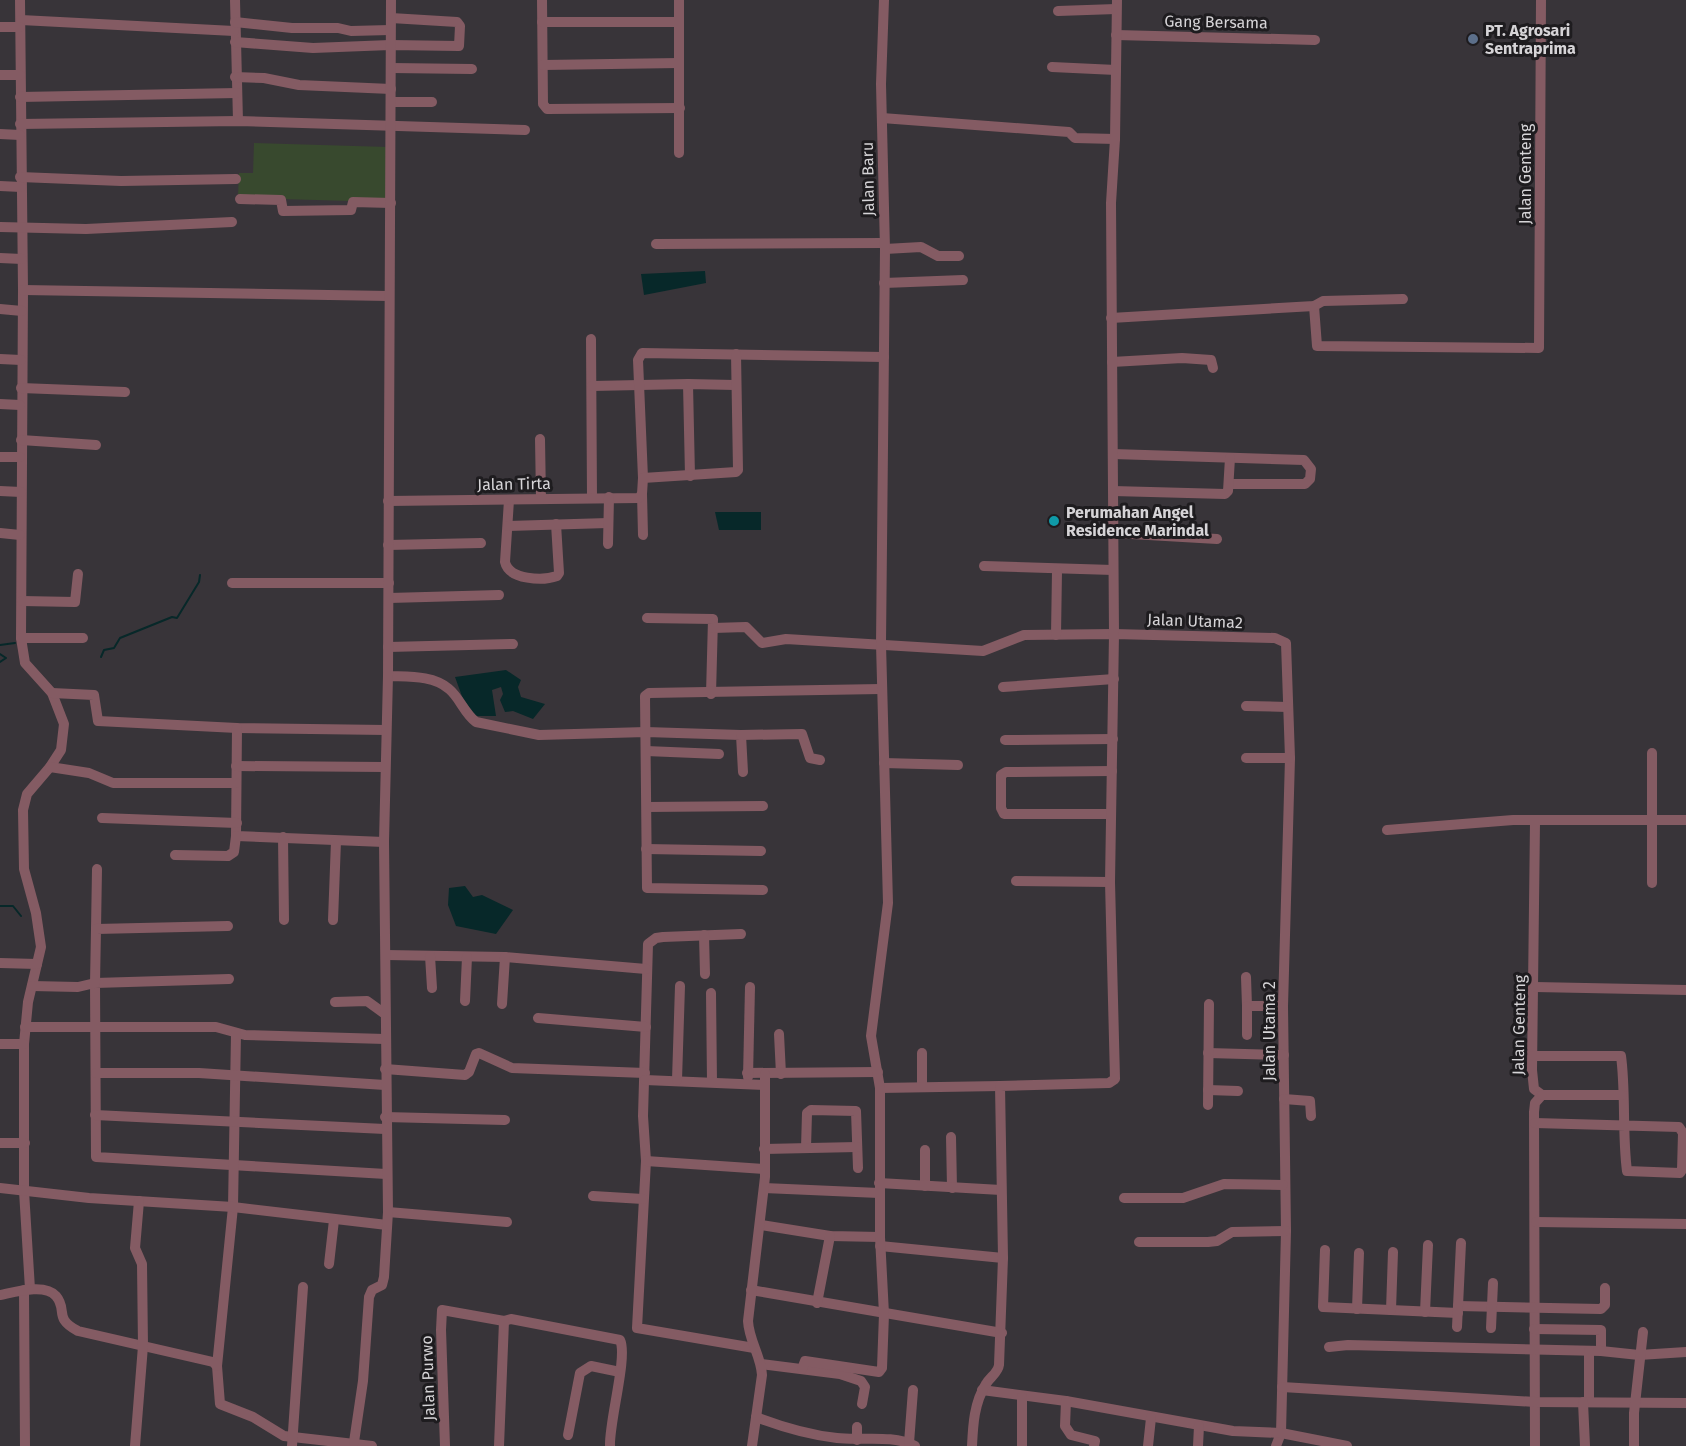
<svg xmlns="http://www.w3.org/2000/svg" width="1686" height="1446" font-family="'Fira Sans',sans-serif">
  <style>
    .green { fill: #38492e }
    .water { fill: #072829 }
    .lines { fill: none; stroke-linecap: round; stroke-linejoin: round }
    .stream { stroke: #072829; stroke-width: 2 }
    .minor { stroke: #845b63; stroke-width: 10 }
    .service-dot { fill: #5c6f8a; stroke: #1e1c1f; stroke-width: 2 }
    .culture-dot { fill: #0f9aa8; stroke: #1e1c1f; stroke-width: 2 }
    .labels { text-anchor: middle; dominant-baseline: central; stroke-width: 6; stroke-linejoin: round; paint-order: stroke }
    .street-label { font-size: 16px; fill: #d6d4d7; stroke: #1e1c1f }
    .poi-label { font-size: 16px; font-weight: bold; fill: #d6d4d7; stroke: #1e1c1f; text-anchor: start }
  </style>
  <rect width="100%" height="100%" fill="#383439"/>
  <!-- green -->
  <polygon class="green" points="254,143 388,147 386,202 242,198 238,196 239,173 253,173"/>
  <!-- water -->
  <g class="water">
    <polygon points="705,271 706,283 644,295 641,274"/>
    <polygon points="715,512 761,512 761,530 719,530"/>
    <polygon points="506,670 521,680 518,687 521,697 545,704 533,719 513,711 505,712 500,700 503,694 501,687 492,690 496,716 476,716 463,699 455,677"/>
    <polygon points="465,886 473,897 482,895 513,910 496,934 456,926 448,905 449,888"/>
  </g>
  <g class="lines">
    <!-- stream -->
    <g class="stream">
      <polyline points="0,645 15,643"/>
      <polyline points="0,654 6,658 0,662"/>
      <polyline points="101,657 104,650 114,648 120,638 172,617 177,618 199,582 200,575"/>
      <polyline points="0,906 13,906 21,916"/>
    </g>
    <!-- minor -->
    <g class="minor">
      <polyline points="20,0 23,290 21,638 25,663 52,693 64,724 61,750 50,767 27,794 23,810 24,869 36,913 41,947 28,1002 24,1044 24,1191 30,1289"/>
      <polyline points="235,0 238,121"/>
      <polyline points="542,0 543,104 547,109 680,108"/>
      <polyline points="1058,11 1116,9"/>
      <polyline points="21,20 234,31"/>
      <polyline points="235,22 292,28 338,28 351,31 390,30"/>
      <polyline points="542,22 679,22"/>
      <polyline points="0,27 20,27"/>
      <polyline points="1116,35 1315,40"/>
      <polyline points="235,42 313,48 390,45 459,46 460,26 457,22 391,18"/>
      <polyline points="543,65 679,63"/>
      <polyline points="1052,67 1116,70"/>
      <polyline points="391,68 472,69"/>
      <polyline points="0,75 20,75"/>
      <polyline points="235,77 264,78 299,85 391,89"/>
      <polyline points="20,97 237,93"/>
      <polyline points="391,102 432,102"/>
      <polyline points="882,118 1069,132 1075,138 1115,139"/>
      <polyline points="20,124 238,121 525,130"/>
      <polyline points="0,134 20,135"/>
      <polyline points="679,153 679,0"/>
      <polyline points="20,177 121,181 236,179"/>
      <polyline points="0,186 21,187"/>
      <polyline points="240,199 281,200 283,211 351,210 353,202 391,203"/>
      <polyline points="0,227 86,229 232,222"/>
      <polyline points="656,244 884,243"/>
      <polyline points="885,249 921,247 938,256 959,256"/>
      <polyline points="0,258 22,259"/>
      <polyline points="884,283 963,280"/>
      <polyline points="23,290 389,296"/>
      <polyline points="1314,306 1317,346 1539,348 1541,0"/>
      <polyline points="0,309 22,311"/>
      <polyline points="1111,318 1314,306 1323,301 1403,299"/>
      <polyline points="591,339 592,498"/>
      <polyline points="0,359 21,360"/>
      <polyline points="1112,362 1182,358 1211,360 1213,368"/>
      <polyline points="688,384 690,476"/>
      <polyline points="592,386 688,384 735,385"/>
      <polyline points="21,388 125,392"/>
      <polyline points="0,404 20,405"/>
      <polyline points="540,439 541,498"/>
      <polyline points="21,440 96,445"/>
      <polyline points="1113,454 1304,460 1311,469 1310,479 1305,484 1229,484"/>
      <polyline points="0,457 20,457"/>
      <polyline points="643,478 638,360 642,353 884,357"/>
      <polyline points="0,491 21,492"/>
      <polyline points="1113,491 1225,494 1228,491 1230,458"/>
      <polyline points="642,494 643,535"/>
      <path d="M509,500L505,562C509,580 543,581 557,576L559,573L556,524"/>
      <polyline points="388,501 639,498 642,494 643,478 736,472 738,470 736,354"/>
      <polyline points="508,526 608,523"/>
      <polyline points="0,533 20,535"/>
      <polyline points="1114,533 1217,539"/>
      <polyline points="608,544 609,497"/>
      <polyline points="388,545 481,543"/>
      <polyline points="984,566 1113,570"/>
      <polyline points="232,583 389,583"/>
      <polyline points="389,598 499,595"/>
      <polyline points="22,601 75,602 78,574"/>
      <polyline points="647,618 713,619 711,694"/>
      <polyline points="713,628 746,627 762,643 786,639 983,651 1024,635 1114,634 1275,638 1286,643 1290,758 1283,1006 1286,1231 1281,1433 1276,1446"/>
      <polyline points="1056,635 1057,571"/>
      <polyline points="21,638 83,638"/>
      <polyline points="388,647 513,644"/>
      <path d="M388,676C408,677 433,675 449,689C460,698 464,713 476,722L539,735L646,732L741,735L743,772"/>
      <polyline points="1003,687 1114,679"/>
      <polyline points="52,693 94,695 98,721 237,728 386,730"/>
      <polyline points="1246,706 1288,707"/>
      <polyline points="237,728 236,836 384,842"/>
      <polyline points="741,735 802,734 810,758 820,760"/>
      <polyline points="1005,740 1113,739"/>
      <polyline points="646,751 719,754"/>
      <polyline points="1246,758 1290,758"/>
      <polyline points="884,763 958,765"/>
      <polyline points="236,766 385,767"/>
      <polyline points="50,767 89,773 113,783 236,783"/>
      <polyline points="647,807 763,806"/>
      <polyline points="1111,814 1004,814 1001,808 1001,775 1006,772 1112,771"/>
      <polyline points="102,818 237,823"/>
      <polyline points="1535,822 1532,1070 1534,1089 1542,1095 1535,1103 1534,1112 1535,1446"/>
      <polyline points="1387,830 1513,820 1686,820"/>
      <polyline points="283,837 284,920"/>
      <polyline points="646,849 761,851"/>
      <polyline points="175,855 228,856 234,852 236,836"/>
      <polyline points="1016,881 1110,882"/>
      <polyline points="1652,883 1652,753"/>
      <polyline points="763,890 647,888 645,696 649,693 881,689"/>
      <polyline points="333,920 336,841"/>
      <polyline points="96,929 97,869"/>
      <polyline points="741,934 663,937 656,938 648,944 643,1116 646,1161 637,1328 754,1348"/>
      <polyline points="704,935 705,974"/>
      <polyline points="386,955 505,957 646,969"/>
      <polyline points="430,956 432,988"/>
      <polyline points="0,963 37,964"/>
      <polyline points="1246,977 1247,1006 1283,1006"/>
      <polyline points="229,979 95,983 96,1157 386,1174"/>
      <polyline points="32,986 78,987 95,983 96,929 228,926"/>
      <polyline points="1535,987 1686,990"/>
      <polyline points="711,993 712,1082"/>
      <polyline points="465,1001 467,957"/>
      <polyline points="335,1002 367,1001 385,1014"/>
      <polyline points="502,1004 505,957"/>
      <polyline points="1247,1006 1247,1035"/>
      <polyline points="538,1018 646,1027"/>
      <polyline points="25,1027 216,1027 245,1035 385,1039"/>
      <polyline points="236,1033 233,1207 217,1366 220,1404 253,1417 284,1436 372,1446"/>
      <polyline points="779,1034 781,1074"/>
      <polyline points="0,1044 24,1044"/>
      <polyline points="922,1053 922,1087"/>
      <polyline points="1208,1053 1284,1055"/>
      <path d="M1533,1056H1621C1626,1093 1622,1133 1627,1171L1680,1173L1682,1170L1683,1133L1679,1127L1535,1123"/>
      <polyline points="385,1069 465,1075 469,1072 476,1054 479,1053 512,1068 645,1073"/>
      <polyline points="96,1073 199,1073 385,1085"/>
      <polyline points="747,1073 878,1072"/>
      <polyline points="748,1077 750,987"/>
      <polyline points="645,1080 765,1085"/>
      <polyline points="677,1080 680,986"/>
      <polyline points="880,1088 1000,1086"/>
      <polyline points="1208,1090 1238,1091"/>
      <polyline points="1542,1095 1622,1095"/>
      <polyline points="1284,1099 1310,1101 1311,1116"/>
      <polyline points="1208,1105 1209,1004"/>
      <polyline points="95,1115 385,1129"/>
      <polyline points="385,1117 505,1120"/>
      <polyline points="951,1137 952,1188"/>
      <polyline points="0,1143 25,1143"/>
      <polyline points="806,1148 807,1113 811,1110 856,1111 858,1168"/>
      <polyline points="764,1149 857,1147"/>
      <polyline points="925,1150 925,1186"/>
      <polyline points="646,1161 765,1169"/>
      <polyline points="879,1183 1001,1190"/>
      <polyline points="0,1188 89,1198 233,1207 387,1225"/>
      <polyline points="764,1188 879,1193"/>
      <polyline points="593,1196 643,1199"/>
      <polyline points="1124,1198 1183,1198 1224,1184 1283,1185"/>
      <polyline points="388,1212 507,1222"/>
      <polyline points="1536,1222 1686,1224"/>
      <polyline points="761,1225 830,1236 880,1237"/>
      <polyline points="1139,1242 1208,1242 1217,1241 1232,1232 1286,1231"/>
      <polyline points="880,1246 1003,1258"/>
      <polyline points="1325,1250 1323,1307 1458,1313"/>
      <polyline points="329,1264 334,1220"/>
      <polyline points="24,1290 25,1446"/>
      <polyline points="751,1290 1002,1333"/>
      <path d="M0,1295C15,1292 45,1283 56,1296C68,1310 53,1318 78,1331L213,1362L217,1366"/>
      <polyline points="817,1303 830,1236"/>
      <polyline points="1458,1306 1601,1309 1605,1305 1605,1288"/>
      <polyline points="1357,1309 1359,1253"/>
      <polyline points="1391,1310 1393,1252"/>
      <polyline points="1425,1312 1428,1245"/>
      <polyline points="1457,1327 1461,1243"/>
      <polyline points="1491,1328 1493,1283"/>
      <polyline points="1534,1329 1601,1330 1601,1351"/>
      <polyline points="1329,1347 1348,1345 1601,1351 1639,1355 1686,1352"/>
      <polyline points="1589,1351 1589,1402"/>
      <polyline points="761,1364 840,1374 861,1381 865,1387 862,1404"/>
      <polyline points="802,1369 805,1361 879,1372 882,1368 884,1314 880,1237 880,1088 871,1036 888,903 881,644 885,249 881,84 884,0"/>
      <polyline points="1282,1387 1535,1402 1686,1403"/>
      <polyline points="982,1390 1066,1401 1233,1431 1281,1433 1347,1446"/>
      <polyline points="1022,1397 1022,1446"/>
      <polyline points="1066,1401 1065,1426 1071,1435 1095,1441 1094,1446"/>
      <polyline points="1583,1402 1585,1446"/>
      <path d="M756,1417C782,1427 809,1435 837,1438C861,1441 892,1434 915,1446"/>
      <polyline points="568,1435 580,1373 591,1366 620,1372"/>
      <polyline points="857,1440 857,1427"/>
      <polyline points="354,1442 363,1381 369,1297 372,1290 382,1285 384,1277 388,1212 384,842 388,676 391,0"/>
      <polyline points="909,1443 913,1390"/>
      <polyline points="135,1446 143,1346 142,1264 135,1248 139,1201"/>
      <polyline points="292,1446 303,1287"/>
      <path d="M445,1446L441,1330L442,1310L504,1321L511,1319L620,1340C628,1356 609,1422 610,1446"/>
      <polyline points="499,1446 504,1321"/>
      <path d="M752,1446L762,1375C761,1356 749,1341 748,1321L765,1177V1074"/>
      <path d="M972,1446C973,1425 974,1403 986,1384C990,1377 998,1373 999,1365L1003,1258L1000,1086L1109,1083L1115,1079L1110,882L1114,634L1111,203L1115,139L1117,0"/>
      <polyline points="1148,1446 1151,1418"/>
      <polyline points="1198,1446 1199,1426"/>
      <polyline points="1634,1446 1634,1413 1643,1332"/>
    </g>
  </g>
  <!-- markers -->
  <circle class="service-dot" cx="1473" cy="39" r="6"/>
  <circle class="culture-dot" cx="1054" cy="521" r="6"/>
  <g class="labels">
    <!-- street labels -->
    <g class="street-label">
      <text transform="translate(1216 22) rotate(1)">Gang Bersama</text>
      <text transform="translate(1525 174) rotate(-90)">Jalan Genteng</text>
      <text transform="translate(868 179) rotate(-91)">Jalan Baru</text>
      <text transform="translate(514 484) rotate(-1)">Jalan Tirta</text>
      <text transform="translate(1195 621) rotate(2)">Jalan Utama2</text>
      <text transform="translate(1519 1025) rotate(-89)">Jalan Genteng</text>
      <text transform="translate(1269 1031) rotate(-90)">Jalan Utama 2</text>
      <text transform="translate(428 1378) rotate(-92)">Jalan Purwo</text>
    </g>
    <!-- poi labels -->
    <g class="poi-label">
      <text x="1485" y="30">PT. Agrosari<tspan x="1485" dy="18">Sentraprima</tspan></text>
      <text x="1066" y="512">Perumahan Angel<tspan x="1066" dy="18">Residence Marindal</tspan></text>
    </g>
  </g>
</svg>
